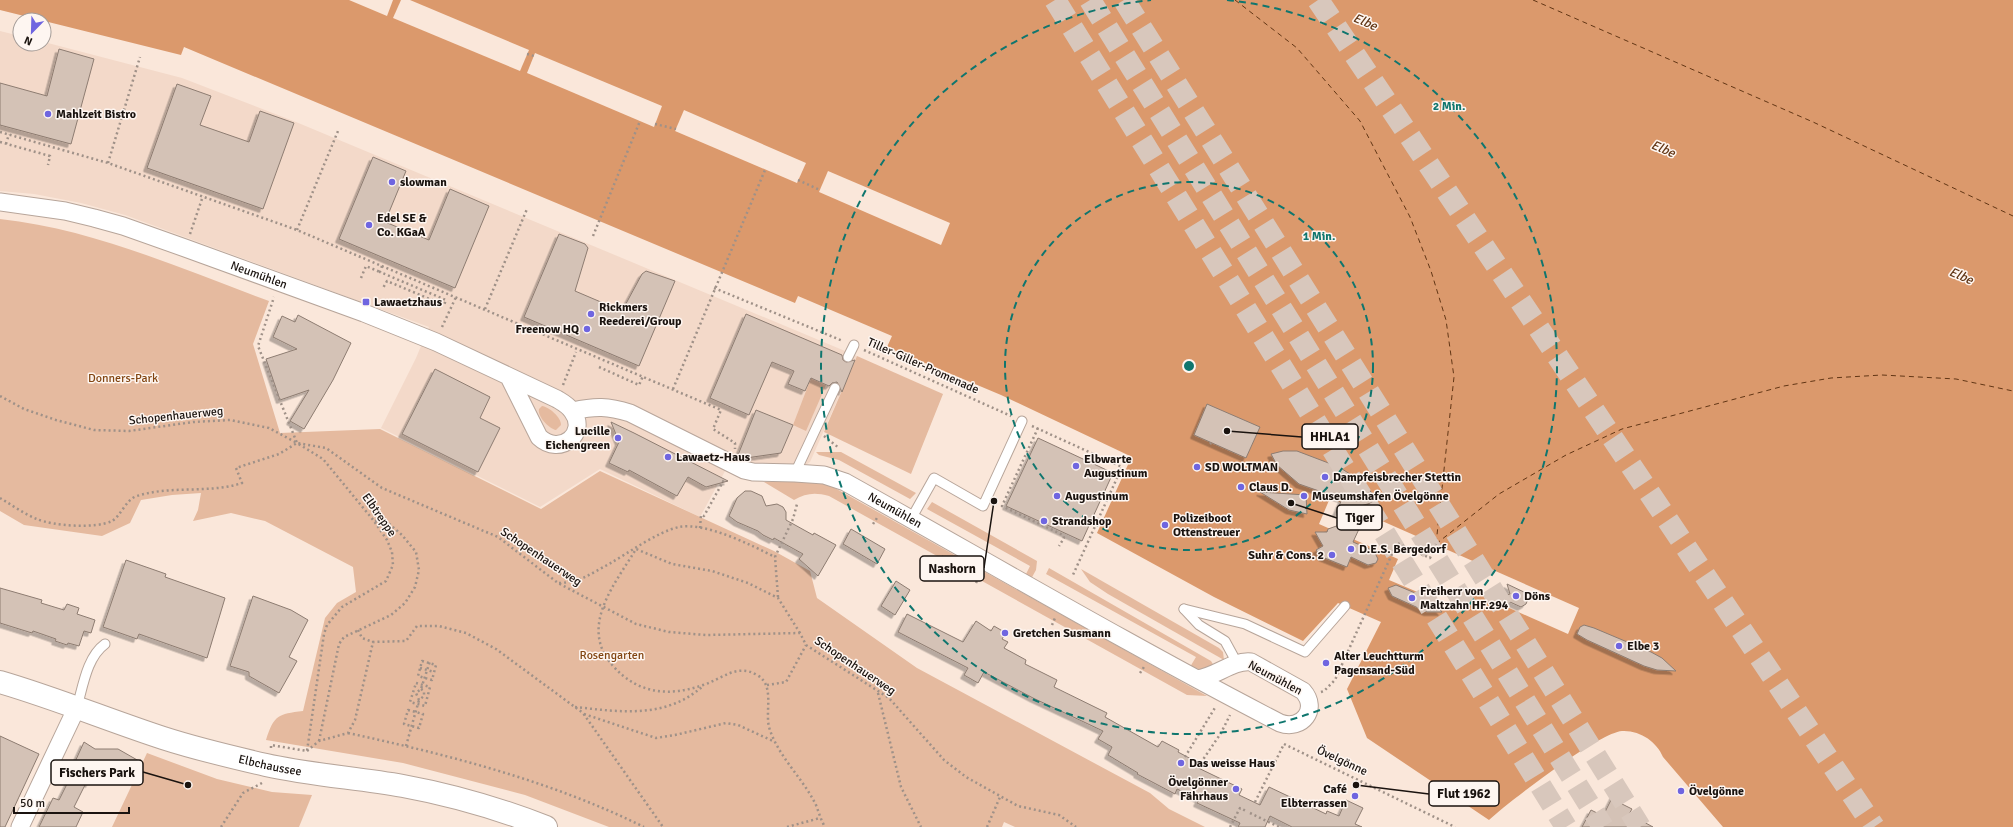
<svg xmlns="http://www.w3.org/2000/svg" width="2013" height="827" font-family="Signika,sans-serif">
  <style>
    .built { fill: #f3d9c9 }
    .green { fill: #e5ba9f }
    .water { fill: #db996c }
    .pier { fill: #fae7da }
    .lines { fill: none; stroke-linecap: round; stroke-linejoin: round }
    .ferry { stroke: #623615; stroke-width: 1; stroke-dasharray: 5 4; stroke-linecap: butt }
    .building { fill: #d4c2b6; stroke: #8d7c71; filter: url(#shadow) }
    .motorway-tunnel { stroke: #d8c7bc; stroke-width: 22; stroke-dasharray: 22 11; stroke-linecap: butt }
    .service-casing { stroke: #b7a59a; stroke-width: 11 }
    .minor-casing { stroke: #b7a59a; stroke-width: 19 }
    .secondary-casing { stroke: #b7a59a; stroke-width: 24 }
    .path { stroke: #9f9188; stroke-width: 2.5; stroke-dasharray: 2 3; stroke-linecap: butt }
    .service { stroke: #fff; stroke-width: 9 }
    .minor { stroke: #fff; stroke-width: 17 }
    .secondary { stroke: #fff; stroke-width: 22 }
    .ring { fill: none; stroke: #0f766e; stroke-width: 2; stroke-dasharray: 7 5 }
    .poi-dot { fill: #6f65e0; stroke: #fef6f1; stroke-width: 1.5 }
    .labels { text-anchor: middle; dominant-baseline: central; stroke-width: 3; stroke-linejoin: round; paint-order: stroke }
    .poi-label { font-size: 12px; font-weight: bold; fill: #1a130f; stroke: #fef6f1; text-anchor: start }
    .street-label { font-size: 12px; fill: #1a130f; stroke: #fef6f1 }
    .park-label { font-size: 12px; fill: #824511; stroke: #fef6f1 }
    .water-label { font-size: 13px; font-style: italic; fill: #623615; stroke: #fef6f1 }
    .centre { fill: #0f766e; stroke: #fef6f1; stroke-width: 2 }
    .ring-label { font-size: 12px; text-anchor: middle; font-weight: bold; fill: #0f766e; stroke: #fef6f1; stroke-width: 3; stroke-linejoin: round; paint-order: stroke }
    .leader { fill: none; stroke: #1a130f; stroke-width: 1.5 }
    .callout-dot { fill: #1a130f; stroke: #fef6f1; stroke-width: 1.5 }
    .callout { fill: #fef6f1; stroke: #1a130f; stroke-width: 1.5 }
    .callout-label { font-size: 13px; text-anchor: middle; font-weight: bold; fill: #1a130f }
  </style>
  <defs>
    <filter id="shadow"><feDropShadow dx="-3.5" dy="3.5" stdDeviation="0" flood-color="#0004"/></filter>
  </defs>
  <rect width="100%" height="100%" fill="#fae7da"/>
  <!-- built -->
  <polygon class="built" points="0,31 20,36 20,44 44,44 44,42 182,78 296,122 857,356 810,462 806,465 730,462 700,517 600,469 540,507 381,428 416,358 429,327 125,215 81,203 34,194 0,191"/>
  <!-- green -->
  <g class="green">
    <path d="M0,219C93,229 182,269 269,301L253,344L280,433L380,429L541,509L600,471L774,551L810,571L817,598L917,668L1150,793L1169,809L1205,827H1015L1004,822L1002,827H609L525,795L403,763L266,740C274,715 278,714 303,711L325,618L337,603L356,592L353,567L265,521L231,513L193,521L198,510L201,493L172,495L141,500L130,523L102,536L24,525L0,511Z"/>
    <polygon points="857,356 943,394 911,474 824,432"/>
    <polygon points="811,378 826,385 806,431 793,425"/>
    <path d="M542,406C549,407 561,417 561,425L556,430C549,429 537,416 539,409Z"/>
    <polygon points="816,452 841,452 916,493 910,499 839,460 819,455"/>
    <path d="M786,481L821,483L833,487L1207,696L1187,695L829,496C815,492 806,493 794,500L764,482Z"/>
    <polygon points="932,502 1037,561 1036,570 1031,579 1025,576 1030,566 927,509"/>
    <polygon points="1049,568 1211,661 1214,666 1203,670 1190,667 1196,657 1046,574"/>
    <polygon points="1081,569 1219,648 1223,652 1224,660 1108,594 1090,582"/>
    <polygon points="147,753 217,779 272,792 312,795 299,827 112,827"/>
  </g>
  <!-- water -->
  <path class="water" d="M0,0H2013V827H1723L1663,757C1657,742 1640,730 1622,731C1598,733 1510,801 1489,820L1367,738L1347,689L1381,622L1338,603L1303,641L1214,597L1097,533L1131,458L1130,456L1001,395L887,347L892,336L798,296L795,303L184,47L181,55L0,10Z"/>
  <!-- pier -->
  <g class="pier">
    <polygon points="349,0 393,0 387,16"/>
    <polygon points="401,0 410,0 529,50 520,71 393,18"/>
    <polygon points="535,53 662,106 654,127 527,73"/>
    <polygon points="684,110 806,163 797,183 675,131"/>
    <polygon points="828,171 950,223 941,245 819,192"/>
    <polygon points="1330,498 1579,608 1568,634 1462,587 1453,607 1389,580 1398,559 1319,524"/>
  </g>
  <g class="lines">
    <!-- ferry -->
    <g class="ferry">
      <polyline points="1235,0 1297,48 1360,121 1410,217 1431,271 1446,320 1454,377 1436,544"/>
      <polyline points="1533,0 1813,122 2013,216"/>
      <polyline points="1436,544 1499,494 1566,455 1622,429 1784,386 1831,378 1882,375 1956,379 2013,391"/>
    </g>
  </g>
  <!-- building -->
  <g class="building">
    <polygon points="59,49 94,59 71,144 0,125 0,83 47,96"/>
    <polygon points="177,84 211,96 200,125 249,142 260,111 294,123 263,209 147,168"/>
    <polygon points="373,157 406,171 385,222 429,240 450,189 489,206 455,288 339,239"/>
    <polygon points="559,234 585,244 588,248 575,291 622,311 642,274 646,271 675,281 639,366 524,317"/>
    <polygon points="746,314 842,355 843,360 846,362 855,360 842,392 837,382 832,383 829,386 811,378 805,391 788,384 794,371 772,362 749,415 710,398"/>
    <polygon points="298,315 351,343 333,380 304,429 290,421 309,390 280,400 266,359 297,349 273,337 282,316 295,322"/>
    <polygon points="435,369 490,397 480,418 500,428 478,472 402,434"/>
    <polygon points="1207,404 1260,427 1246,458 1194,435"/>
    <polygon points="756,410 793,425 781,453 746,458 738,455"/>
    <polygon points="611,422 634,433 728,481 706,487 688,477 677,496 629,470 628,472 609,463 619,442"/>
    <polygon points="1038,438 1113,473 1082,541 1006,506"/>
    <polygon points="1283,451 1297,451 1339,467 1364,483 1378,501 1336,513 1342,499 1299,484 1277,465 1271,454"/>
    <polygon points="745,491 751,491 762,496 766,506 777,504 783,507 786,512 786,520 813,535 814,533 836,545 818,576 799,559 803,554 774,538 773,540 763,535 758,531 737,522 729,516 737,498"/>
    <polygon points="1260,492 1306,495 1307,514 1289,510"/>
    <polygon points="1365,516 1353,542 1374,551 1378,559 1376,563 1368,565 1351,557 1347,567 1322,557 1316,550 1323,546 1315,532 1327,532 1328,529"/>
    <polygon points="851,529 885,549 877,564 843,544"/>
    <polygon points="126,560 166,574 165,577 225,598 207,658 139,634 137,639 103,627"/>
    <polygon points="896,581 910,590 895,615 881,606"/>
    <polygon points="1507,584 1526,593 1528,599 1526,604 1521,607 1499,597 1510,594"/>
    <polygon points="1396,585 1432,600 1442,612 1427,612 1392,596 1388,588"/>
    <polygon points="0,588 42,600 41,603 64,610 67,604 79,608 77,614 95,620 91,633 84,631 79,646 68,643 67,645 55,641 56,639 33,631 32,633 0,623"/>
    <polygon points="253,596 291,610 308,620 289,657 297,661 279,693 249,676 249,672 230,666"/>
    <polygon points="907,614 963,642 976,621 991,631 994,626 1006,633 1002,639 1008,642 1004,648 1026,660 1025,664 1057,680 1054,687 1107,713 1105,717 1158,747 1162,741 1179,750 1178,752 1193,760 1190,764 1242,789 1239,795 1260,805 1269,787 1326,814 1327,811 1339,816 1346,800 1363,808 1355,824 1362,827 1292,827 1270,816 1265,827 1238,827 1240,823 1197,803 1199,799 1177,789 1175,794 1137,774 1138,773 1108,755 1112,747 1098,739 1103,731 1033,698 984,672 978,683 964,675 968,668 898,632"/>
    <polygon points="1584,625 1594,628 1651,652 1662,658 1676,671 1657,670 1644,666 1587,640 1577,634 1580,627"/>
    <polygon points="0,736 39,754 5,827 0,827"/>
    <polygon points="84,742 95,749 118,749 139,761 130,781 97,766 89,784 86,783 74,807 83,812 76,827 39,827 53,798 59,800 71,776 69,775"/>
    <polygon points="1614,794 1624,799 1622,804 1632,809 1629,814 1653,827 1582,827 1591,810 1603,816"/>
  </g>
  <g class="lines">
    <!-- motorway-tunnel -->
    <g class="motorway-tunnel">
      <polyline points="1055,0 1566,827"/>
      <polyline points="1090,0 1603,827"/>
      <polyline points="1124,0 1640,827"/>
      <polyline points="1318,0 1874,827"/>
    </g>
    <defs>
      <g id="service">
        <polyline points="848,357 854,345"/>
        <polyline points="795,473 835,388"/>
        <polyline points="911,519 934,478 983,506 1022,421"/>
        <polyline points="1184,609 1245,624 1305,652 1345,606"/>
        <polyline points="1184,609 1199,625 1225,641 1237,663"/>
        <path d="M77,707C83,686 87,657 105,644"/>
      </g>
      <g id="minor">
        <path id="s1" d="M0,202L65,211L94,218L123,226L185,248L364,313L436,342L557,399C562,402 568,405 572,411C589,433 560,457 539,437L509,377"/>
        <path id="s2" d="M573,411C595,406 608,406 630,413L744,470L753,472L795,473L824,475L845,482C990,563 1133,647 1280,723C1302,731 1319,709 1303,691L1251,662C1232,660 1216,677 1197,679"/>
        <polyline points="20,827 77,707"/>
      </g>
      <g id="secondary">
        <path id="s3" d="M0,682C55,698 108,720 163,738C197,749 231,757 266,765C311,775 358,778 403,786C452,795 500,809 546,827"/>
      </g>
    </defs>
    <!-- service casing -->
    <use href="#service" class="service-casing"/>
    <!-- minor casing -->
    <use href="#minor" class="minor-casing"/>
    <!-- secondary casing -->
    <use href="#secondary" class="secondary-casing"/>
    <!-- path -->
    <g class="path">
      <polyline points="527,54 534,56"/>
      <polyline points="655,124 676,129"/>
      <polyline points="0,132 108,163 297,230 721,410 713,429 735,443 735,449"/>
      <polyline points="0,142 50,156 48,165"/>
      <polyline points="6,144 9,134"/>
      <polyline points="108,163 140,57"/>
      <polyline points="798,180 820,190"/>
      <polyline points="297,230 338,131"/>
      <polyline points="190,234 203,196"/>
      <polyline points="593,236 640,121"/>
      <polyline points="382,266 380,272 446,300 444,305 387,281 383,288"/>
      <polyline points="361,278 366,266 380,272"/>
      <polyline points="714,288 843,341"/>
      <polyline points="485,309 527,209"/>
      <polyline points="442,327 456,297"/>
      <polyline points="864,350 1011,416"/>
      <polyline points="599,367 639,385 643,376"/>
      <polyline points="563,385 576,352"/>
      <polyline points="673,389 765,170"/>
      <polyline points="0,396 24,409 56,420 94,430 129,431 193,422 230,420 269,428 297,443 326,448 382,488 498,537 558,583 636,624 669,632 706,635 800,633 806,645 889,698 944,760 966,777 1018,806 1059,815 1076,827"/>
      <polyline points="1032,426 1122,467 1072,577"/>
      <polyline points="1038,428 1002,506 1063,535 1064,538 1059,546"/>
      <polyline points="824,436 839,448"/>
      <polyline points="1210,444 1211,443"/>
      <polyline points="1252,467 1261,472"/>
      <path d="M0,498C12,505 24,514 37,519C53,526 96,529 112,521C121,516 126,499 137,496C171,485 209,494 242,483L236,468L279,454L297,443"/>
      <polyline points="1320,498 1329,501"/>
      <polyline points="873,524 877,518"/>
      <polyline points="700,528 701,515 704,516 725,478"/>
      <polyline points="940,562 944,555"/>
      <path d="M559,583C581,582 590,574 609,564C630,552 657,532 679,527C706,522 751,545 775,557"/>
      <polyline points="976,583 980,575"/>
      <polyline points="778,597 775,557 793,519 797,504"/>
      <polyline points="1052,625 1055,618"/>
      <polyline points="358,630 362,638 373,642"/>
      <path d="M800,633L778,598L748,583L712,571L672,564L636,549C615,584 578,627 613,666C638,694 669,697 703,685C722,679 737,663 757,675C775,685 765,710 769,727C778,757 803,778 816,805C819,813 821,820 825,827"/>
      <polygon points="422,661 436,665 432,680 418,676"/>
      <polyline points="420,668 434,672"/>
      <polyline points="1140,673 1144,667"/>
      <polygon points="416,683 430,687 425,706 410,702"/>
      <polyline points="767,685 786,682 806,645"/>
      <polyline points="421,689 424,691 424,696 419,700 416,693 421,689 430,661"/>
      <polyline points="1321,692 1324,691 1335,680 1397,543 1430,558 1436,544"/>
      <polyline points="878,693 901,787 921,827"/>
      <path d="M575,707C621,712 666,719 703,686"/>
      <polygon points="408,710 423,714 419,728 404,724"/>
      <polyline points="584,714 656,738 675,735 726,723 738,725 773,741"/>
      <path d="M348,733C449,755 551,781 644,827"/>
      <polyline points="319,741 339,644 344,637 391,615 405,603 415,587 419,570 416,552 402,535 386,521 374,521"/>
      <polyline points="1284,744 1455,827"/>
      <polyline points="406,746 419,700"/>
      <polyline points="271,748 271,745 307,751 324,634 327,625 342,607 386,581 393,565 392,552 387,540 374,521 323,459 297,443 258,346 274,297"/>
      <polyline points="307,751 319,741 348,733 355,720 373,642 406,641 417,626 439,626 466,633 496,649 583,713 663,827"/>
      <polyline points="1185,757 1216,706"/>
      <polyline points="1198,767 1221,733 1230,715"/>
      <polyline points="1255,802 1284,744"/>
      <polyline points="1250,813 1279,827"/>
      <polyline points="221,827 243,793 262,783"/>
      <polyline points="787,827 820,818"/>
      <polyline points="987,827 1000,797"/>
      <polyline points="1230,827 1240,808 1246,811"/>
    </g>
    <!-- service -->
    <use href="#service" class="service"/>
    <!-- minor -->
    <use href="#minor" class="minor"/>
    <!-- secondary -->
    <use href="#secondary" class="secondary"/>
  </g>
  <!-- distance rings -->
  <g class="ring">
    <circle cx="1189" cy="366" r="184"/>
    <path d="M1227 0A368 368 0 1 1 1151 0"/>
  </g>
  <!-- markers -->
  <g class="poi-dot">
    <circle cx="48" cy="114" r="4"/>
    <circle cx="392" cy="182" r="4"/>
    <circle cx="369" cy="225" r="4"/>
    <rect x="362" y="298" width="8" height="8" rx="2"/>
    <circle cx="591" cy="314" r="4"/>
    <circle cx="587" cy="329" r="4"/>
    <circle cx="618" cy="438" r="4"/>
    <circle cx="668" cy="457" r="4"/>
    <circle cx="1076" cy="466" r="4"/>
    <circle cx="1197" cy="467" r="4"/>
    <circle cx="1325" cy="477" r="4"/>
    <circle cx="1241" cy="487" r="4"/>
    <circle cx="1057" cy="496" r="4"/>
    <circle cx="1304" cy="496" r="4"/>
    <circle cx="1044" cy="521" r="4"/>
    <circle cx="1165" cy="525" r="4"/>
    <circle cx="1351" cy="549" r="4"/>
    <circle cx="1332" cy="555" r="4"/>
    <circle cx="1516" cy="596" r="4"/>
    <circle cx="1412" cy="598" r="4"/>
    <circle cx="1005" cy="633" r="4"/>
    <circle cx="1619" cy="646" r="4"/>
    <circle cx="1326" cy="663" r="4"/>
    <circle cx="1181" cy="763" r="4"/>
    <circle cx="1236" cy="789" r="4"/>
    <circle cx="1681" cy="791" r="4"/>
    <circle cx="1355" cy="796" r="4"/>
  </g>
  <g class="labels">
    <!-- poi labels -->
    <g class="poi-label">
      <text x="56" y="114">Mahlzeit Bistro</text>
      <text x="400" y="182">slowman</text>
      <text x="377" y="218">Edel SE &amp;<tspan x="377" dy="14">Co. KGaA</tspan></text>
      <text x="374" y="302">Lawaetzhaus</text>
      <text x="599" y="307">Rickmers<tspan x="599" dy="14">Reederei/Group</tspan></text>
      <text x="579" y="329" text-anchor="end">Freenow HQ</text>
      <text x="610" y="431" text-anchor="end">Lucille<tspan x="610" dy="14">Eichengreen</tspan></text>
      <text x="676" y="457">Lawaetz-Haus</text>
      <text x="1084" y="459">Elbwarte<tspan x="1084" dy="14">Augustinum</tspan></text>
      <text x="1205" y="467">SD WOLTMAN</text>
      <text x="1333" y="477">Dampfeisbrecher Stettin</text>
      <text x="1249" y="487">Claus D.</text>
      <text x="1065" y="496">Augustinum</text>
      <text x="1312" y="496">Museumshafen Övelgönne</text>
      <text x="1173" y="518">Polizeiboot<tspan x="1173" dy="14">Ottenstreuer</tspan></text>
      <text x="1052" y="521">Strandshop</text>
      <text x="1359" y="549">D.E.S. Bergedorf</text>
      <text x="1324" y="555" text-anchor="end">Suhr &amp; Cons. 2</text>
      <text x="1420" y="591">Freiherr von<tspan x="1420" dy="14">Maltzahn HF.294</tspan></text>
      <text x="1524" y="596">Döns</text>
      <text x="1013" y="633">Gretchen Susmann</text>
      <text x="1627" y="646">Elbe 3</text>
      <text x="1334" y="656">Alter Leuchtturm<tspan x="1334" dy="14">Pagensand-Süd</tspan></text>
      <text x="1189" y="763">Das weisse Haus</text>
      <text x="1228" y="782" text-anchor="end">Övelgönner<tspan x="1228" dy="14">Fährhaus</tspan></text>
      <text x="1347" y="789" text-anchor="end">Café<tspan x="1347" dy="14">Elbterrassen</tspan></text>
      <text x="1689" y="791">Övelgönne</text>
    </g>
    <!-- street labels -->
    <g class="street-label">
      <text stroke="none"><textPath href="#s1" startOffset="270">Neumühlen</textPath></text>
      <text transform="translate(923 366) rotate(24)">Tiller-Giller-Promenade</text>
      <text transform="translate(176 416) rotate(-6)">Schopenhauerweg</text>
      <text stroke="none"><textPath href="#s2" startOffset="345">Neumühlen</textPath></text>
      <text transform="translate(379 515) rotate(55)">Elbtreppe</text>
      <text transform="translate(541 557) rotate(34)">Schopenhauerweg</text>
      <text transform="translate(855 666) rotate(34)">Schopenhauerweg</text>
      <text transform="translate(1275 678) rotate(28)">Neumühlen</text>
      <text transform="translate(1342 761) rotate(25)">Övelgönne</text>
      <text stroke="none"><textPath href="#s3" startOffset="283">Elbchaussee</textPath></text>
    </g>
    <!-- park labels -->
    <g class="park-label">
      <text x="123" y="378">Donners-Park</text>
      <text x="612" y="655">Rosengarten</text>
    </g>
    <!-- water labels -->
    <g class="water-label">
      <text transform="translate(1365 22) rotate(23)">Elbe</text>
      <text transform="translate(1663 149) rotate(23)">Elbe</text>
      <text transform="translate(1961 276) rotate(23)">Elbe</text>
    </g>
  </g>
  <circle cx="1189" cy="366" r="6" class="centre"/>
  <g class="ring-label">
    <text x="1449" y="110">2 Min.</text>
    <text x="1319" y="240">1 Min.</text>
  </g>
  <!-- callouts -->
  <path class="leader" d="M1227 431L1302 437M1291 503L1337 518M994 501L984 568M188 785L143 772M1356 785L1429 794"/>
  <g class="callout-dot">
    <circle cx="1227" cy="431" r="4"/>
    <circle cx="1291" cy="503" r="4"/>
    <circle cx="994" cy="501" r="4"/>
    <circle cx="188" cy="785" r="4"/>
    <circle cx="1356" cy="785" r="4"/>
  </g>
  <g class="callout">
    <rect x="1302" y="424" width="56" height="25" rx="4"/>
    <rect x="1337" y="505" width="45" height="25" rx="4"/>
    <rect x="920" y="556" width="64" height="25" rx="4"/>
    <rect x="51" y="760" width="92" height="25" rx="4"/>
    <rect x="1429" y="781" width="70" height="25" rx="4"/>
  </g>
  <g class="callout-label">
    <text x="1330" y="441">HHLA1</text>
    <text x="1360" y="522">Tiger</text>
    <text x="952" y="573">Nashorn</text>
    <text x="97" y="777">Fischers Park</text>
    <text x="1464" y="798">Flut 1962</text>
  </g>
  <!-- north arrow -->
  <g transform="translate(32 32) rotate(203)"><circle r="19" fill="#fef6f1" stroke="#a39b97"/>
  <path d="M0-3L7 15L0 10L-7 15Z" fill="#6f65e0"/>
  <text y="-6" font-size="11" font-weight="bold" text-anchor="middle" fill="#1a130f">N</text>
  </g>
  <!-- scale -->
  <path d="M14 807v6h115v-6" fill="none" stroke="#1a130f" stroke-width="2"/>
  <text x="20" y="807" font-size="12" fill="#1a130f" stroke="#fef6f1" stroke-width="3" paint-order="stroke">50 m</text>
</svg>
